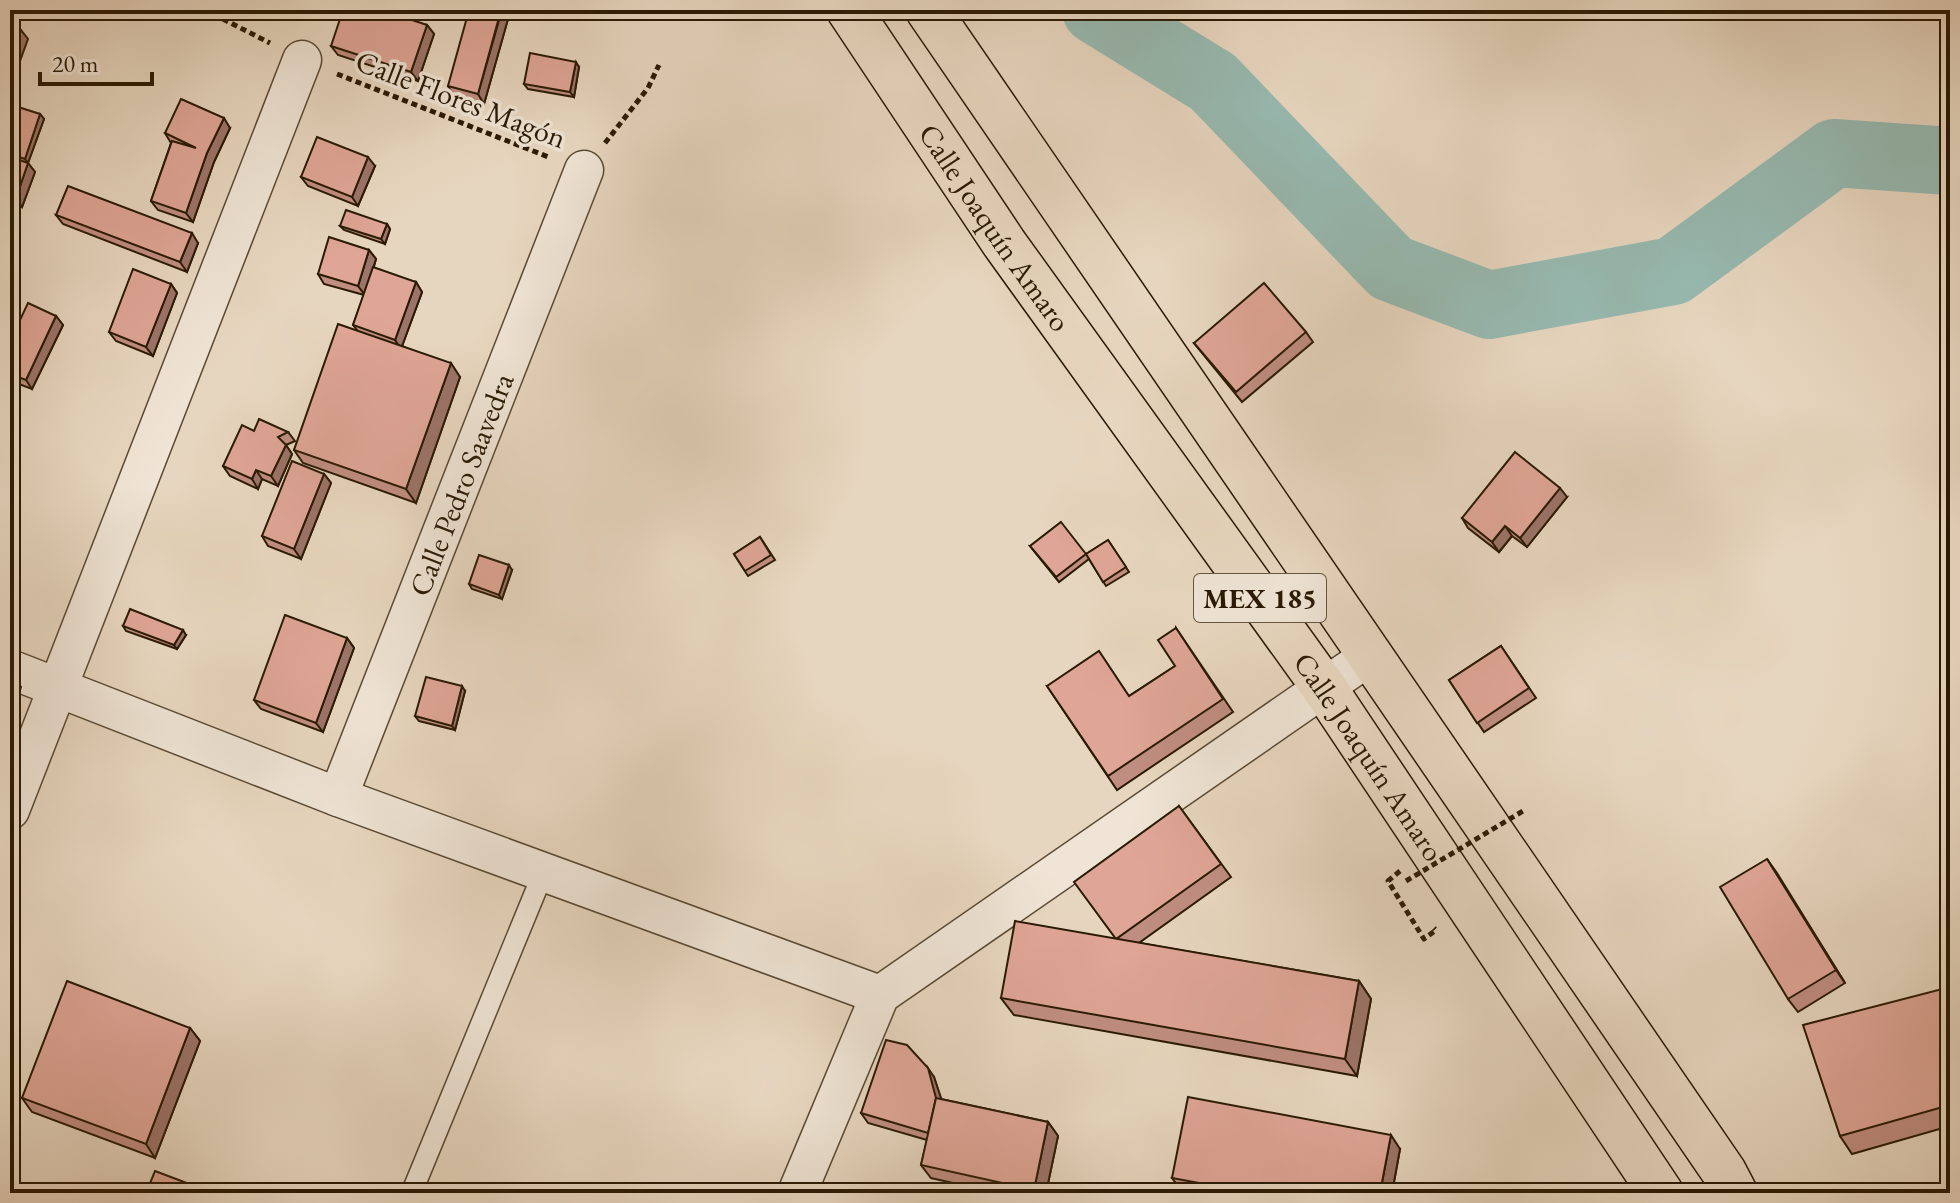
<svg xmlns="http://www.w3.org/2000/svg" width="1960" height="1203" font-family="'EB Garamond',serif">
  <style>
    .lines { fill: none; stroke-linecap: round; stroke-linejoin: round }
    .river { stroke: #97b9b0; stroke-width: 68 }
    .lane-casing { stroke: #594933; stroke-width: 23 }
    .street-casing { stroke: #594933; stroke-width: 41 }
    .primary-casing { stroke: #2a1a04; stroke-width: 47 }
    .path { stroke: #2a1a04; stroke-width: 5; stroke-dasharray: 6 4; stroke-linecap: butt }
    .lane { stroke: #efe4d5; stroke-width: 20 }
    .street { stroke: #efe4d5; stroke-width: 38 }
    .primary { stroke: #e7d6bf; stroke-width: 44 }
    .path-bridge { stroke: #2a1a04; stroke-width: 5; stroke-dasharray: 6 4; stroke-linecap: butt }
    .wall { fill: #c08e81; stroke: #2a1a04; stroke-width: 2 }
    .shaded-wall { fill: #9c7469; stroke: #2a1a04; stroke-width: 2 }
    .building { fill: #dfa596; stroke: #2a1a04; stroke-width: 2 }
    .labels { text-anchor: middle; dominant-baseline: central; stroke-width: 7; stroke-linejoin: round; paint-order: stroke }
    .shield { fill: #efe4d5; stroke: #655743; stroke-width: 2 }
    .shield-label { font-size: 28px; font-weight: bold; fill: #2a1a04 }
    .street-label { font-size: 30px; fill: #2a1a04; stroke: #efe4d5 }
  </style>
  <rect width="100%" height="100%" fill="#e7d6bf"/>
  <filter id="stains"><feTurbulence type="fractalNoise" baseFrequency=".0025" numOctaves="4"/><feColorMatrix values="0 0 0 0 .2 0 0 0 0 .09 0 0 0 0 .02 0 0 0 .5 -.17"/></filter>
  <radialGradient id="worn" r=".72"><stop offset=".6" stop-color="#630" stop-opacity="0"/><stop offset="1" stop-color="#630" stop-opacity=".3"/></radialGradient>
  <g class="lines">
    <!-- river -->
    <polyline class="river" points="1096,10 1213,82 1391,268 1489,305 1673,271 1834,153 1950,161"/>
    <defs>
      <polyline id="lane" points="414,1187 544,871"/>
      <g id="street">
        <polyline points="10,669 338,797 880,995"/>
        <path id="s1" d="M338,797L584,170"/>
        <polyline points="10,810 302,60"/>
        <polyline points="797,1193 880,995 1371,655"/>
      </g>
      <g id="primary">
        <path id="s2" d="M849,10L1004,243L1323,686L1661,1193"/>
        <polyline points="928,10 1724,1172 1735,1193"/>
      </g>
    </defs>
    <!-- lane casing -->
    <use href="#lane" class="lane-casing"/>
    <!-- street casing -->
    <use href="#street" class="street-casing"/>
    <!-- primary casing -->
    <use href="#primary" class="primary-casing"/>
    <!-- path -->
    <g class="path">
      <polyline points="205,10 270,43"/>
      <polyline points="337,74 551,158"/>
      <polyline points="605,143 648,88 659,65"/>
      <polyline points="1400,871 1388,881 1424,939 1436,930 1434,928"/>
    </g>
    <!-- lane -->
    <use href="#lane" class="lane"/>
    <!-- street -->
    <use href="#street" class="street"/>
    <!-- primary -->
    <use href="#primary" class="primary"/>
    <!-- path-bridge -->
    <polyline class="path-bridge" points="1406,881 1523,811"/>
  </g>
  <!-- wall -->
  <g class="wall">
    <polygon points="502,10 508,19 484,104 454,96 448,86"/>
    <polygon points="427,25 434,34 418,81 338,55 331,46"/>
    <polygon points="579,67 574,97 528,89 524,84"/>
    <polygon points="40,114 44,119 28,163 35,172 22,207 10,203 10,119"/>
    <polygon points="230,128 214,162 193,222 158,210 151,201 171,143 165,133"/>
    <polygon points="375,166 358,206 308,186 301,177"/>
    <polygon points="56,215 198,243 187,272 63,224"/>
    <polygon points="387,224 390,229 385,244 344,230 340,226"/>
    <polygon points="369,250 376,259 373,270 416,282 422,292 402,346 460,377 416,503 303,463 294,450 357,330 353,325 364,295 324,284 318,274"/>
    <polygon points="171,284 177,293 153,356 116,341 109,332"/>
    <polygon points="56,316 63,325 32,389 11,381 10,361 14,354 10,348 10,341"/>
    <polygon points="1306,332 1313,342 1242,402 1194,343"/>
    <polygon points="254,431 288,432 295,441 286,445 292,454 278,486 262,479 258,489 230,476 223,466"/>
    <polygon points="324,474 331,483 301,559 268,546 262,536"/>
    <polygon points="1567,497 1527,547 1512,536 1499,552 1468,528 1462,518"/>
    <polygon points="760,537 775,560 748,576 734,554"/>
    <polygon points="1108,540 1129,572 1106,586 1089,559 1059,582 1030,546 1086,554"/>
    <polygon points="512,570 502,599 472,589 469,584"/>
    <polygon points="123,626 186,635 177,649 126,631"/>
    <polygon points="1176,628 1233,712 1117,790 1047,686 1129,696 1175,666"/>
    <polygon points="347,638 354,648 323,732 261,709 254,700"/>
    <polygon points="1501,646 1536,698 1484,732 1449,680"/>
    <polygon points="465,691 455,730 419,721 415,716"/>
    <polygon points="1179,806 1231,877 1139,943 1359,981 1371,999 1357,1076 1014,1015 1001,998 1116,939"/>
    <polygon points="1767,859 1845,983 1798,1012 1788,999"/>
    <polygon points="1950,987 1950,1126 1852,1154 1840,1136"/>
    <polygon points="190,1028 200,1041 155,1158 32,1112 22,1098"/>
    <polygon points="934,1077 941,1099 1048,1122 1058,1136 1046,1193 997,1193 931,1178 921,1165 927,1140 868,1123 861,1113"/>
    <polygon points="1400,1149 1392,1193 1190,1193 1182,1191 1172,1178"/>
  </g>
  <!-- shaded-wall -->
  <g class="shaded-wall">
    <polygon points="502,10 508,19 484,104 478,94"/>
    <polygon points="427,25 434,34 418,81 411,72"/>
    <polygon points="21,30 28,39 12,83 10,80 10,61"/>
    <polygon points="576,62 579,67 574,97 570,92"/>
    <polygon points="40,114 44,119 28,163 35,172 22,207 16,198 28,163 25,159"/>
    <polygon points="224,118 230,128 214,162 193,222 186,213 207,153"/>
    <polygon points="368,157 375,166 358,206 352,197"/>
    <polygon points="387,224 390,229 385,244 381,239"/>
    <polygon points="192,233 198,243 187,272 180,262"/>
    <polygon points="369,250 376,259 365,295 358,286"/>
    <polygon points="416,282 422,292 401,349 395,340"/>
    <polygon points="171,284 177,293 153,356 146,347"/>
    <polygon points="56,316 63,325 32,389 26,380"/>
    <polygon points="451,363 460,377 416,503 406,489"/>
    <polygon points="286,445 292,454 278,486 271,476"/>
    <polygon points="256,470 262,479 258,489 252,479"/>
    <polygon points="324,474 331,483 301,559 294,549"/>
    <polygon points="1560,488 1567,497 1527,547 1520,538"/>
    <polygon points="1505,526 1512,536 1499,552 1492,542"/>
    <polygon points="509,565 512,570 502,599 499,595"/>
    <polygon points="183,630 186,635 177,649 174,645"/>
    <polygon points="347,638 354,648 323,732 316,723"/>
    <polygon points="14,678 21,687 10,720 10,691"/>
    <polygon points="462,686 465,691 455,730 452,726"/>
    <polygon points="1767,859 1777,873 1845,983 1836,970"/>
    <polygon points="1359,981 1371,999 1357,1076 1345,1059"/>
    <polygon points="190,1028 200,1041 155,1158 146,1144"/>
    <polygon points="928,1068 934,1077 943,1104 934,1143"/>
    <polygon points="1048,1122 1058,1136 1046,1193 1036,1193 1034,1190"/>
    <polygon points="1391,1135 1400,1149 1392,1193 1380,1193"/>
  </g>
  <!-- building -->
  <g class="building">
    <polygon points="343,10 382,10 427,25 411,72 331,46"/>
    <polygon points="469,10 501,10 478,94 448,86"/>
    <polygon points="10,26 21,30 10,61"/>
    <polygon points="530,53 576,62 570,92 524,84"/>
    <polygon points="181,99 224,118 207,153 186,213 151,201 172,141 196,148 165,133"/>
    <polygon points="15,106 40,114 25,159 10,154 10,119"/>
    <polygon points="317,137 368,157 352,197 301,177"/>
    <polygon points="10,157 28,163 16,198 10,196"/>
    <polygon points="68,186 192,233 180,262 56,215"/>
    <polygon points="346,210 387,224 381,239 340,226"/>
    <polygon points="329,237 369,250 358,286 318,274"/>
    <polygon points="373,267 416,282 395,340 353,325"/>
    <polygon points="133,269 171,284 146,347 109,332"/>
    <polygon points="1264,283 1306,332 1236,392 1194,343"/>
    <polygon points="28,303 56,316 26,380 10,374 10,361 17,348 10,346 10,341"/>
    <polygon points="338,324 451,363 406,489 294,450"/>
    <polygon points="259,419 288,432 278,437 286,445 271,476 256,470 252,479 223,466 242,425 254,431"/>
    <polygon points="1515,452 1560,488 1520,538 1505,526 1492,542 1462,518"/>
    <polygon points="292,461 324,474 294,549 262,536"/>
    <polygon points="1061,522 1086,554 1108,540 1126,567 1103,582 1086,554 1056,577 1030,546"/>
    <polygon points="760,537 771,555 745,571 734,554"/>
    <polygon points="479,555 509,565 499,595 469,584"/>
    <polygon points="130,609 183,630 174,645 123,626"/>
    <polygon points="285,615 347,638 316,723 254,700"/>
    <polygon points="1176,628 1223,699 1108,776 1047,686 1099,651 1129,696 1175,666 1158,640"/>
    <polygon points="1501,646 1529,688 1477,723 1449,680"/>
    <polygon points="10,676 14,678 10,691"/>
    <polygon points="426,677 462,686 452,726 415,716"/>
    <polygon points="1179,806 1221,864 1116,939 1074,882"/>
    <polygon points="1767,859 1836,970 1788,999 1720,887"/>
    <polygon points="1015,921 1359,981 1345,1059 1001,998"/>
    <polygon points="67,981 190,1028 146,1144 22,1098"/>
    <polygon points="1950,987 1950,1105 1840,1136 1803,1025"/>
    <polygon points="886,1040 907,1045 928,1068 936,1098 928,1133 861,1113"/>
    <polygon points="1188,1097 1391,1135 1380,1193 1253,1193 1172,1178"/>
    <polygon points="936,1098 1048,1122 1034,1190 921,1165"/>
    <polygon points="155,1171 213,1193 146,1193"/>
  </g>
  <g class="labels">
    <!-- shield labels -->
    <rect class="shield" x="1194" y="574" width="132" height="48" rx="6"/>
    <g class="shield-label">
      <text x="1260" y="598">MEX 185</text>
    </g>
    <!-- street labels -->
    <g class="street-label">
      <text transform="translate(461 99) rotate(21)">Calle Flores Magón</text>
      <text stroke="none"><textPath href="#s2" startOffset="262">Calle Joaquín Amaro</textPath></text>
      <text stroke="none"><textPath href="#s1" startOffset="336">Calle Pedro Saavedra</textPath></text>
      <text stroke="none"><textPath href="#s2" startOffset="910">Calle Joaquín Amaro</textPath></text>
    </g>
  </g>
  <!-- margin -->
  <rect width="1960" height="1203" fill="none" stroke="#e7d6bf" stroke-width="40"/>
  <rect x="12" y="12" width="1936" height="1179" fill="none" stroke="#2a1a04" stroke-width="4"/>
  <rect x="20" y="20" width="1920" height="1163" fill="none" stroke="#2a1a04" stroke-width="2"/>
  <!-- scale -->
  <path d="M40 72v12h112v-12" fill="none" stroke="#2a1a04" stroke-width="4"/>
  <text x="52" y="72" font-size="24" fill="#2a1a04" stroke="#efe4d5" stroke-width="6" paint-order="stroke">20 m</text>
  <rect width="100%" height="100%" filter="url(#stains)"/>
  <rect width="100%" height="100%" fill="url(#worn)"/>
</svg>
